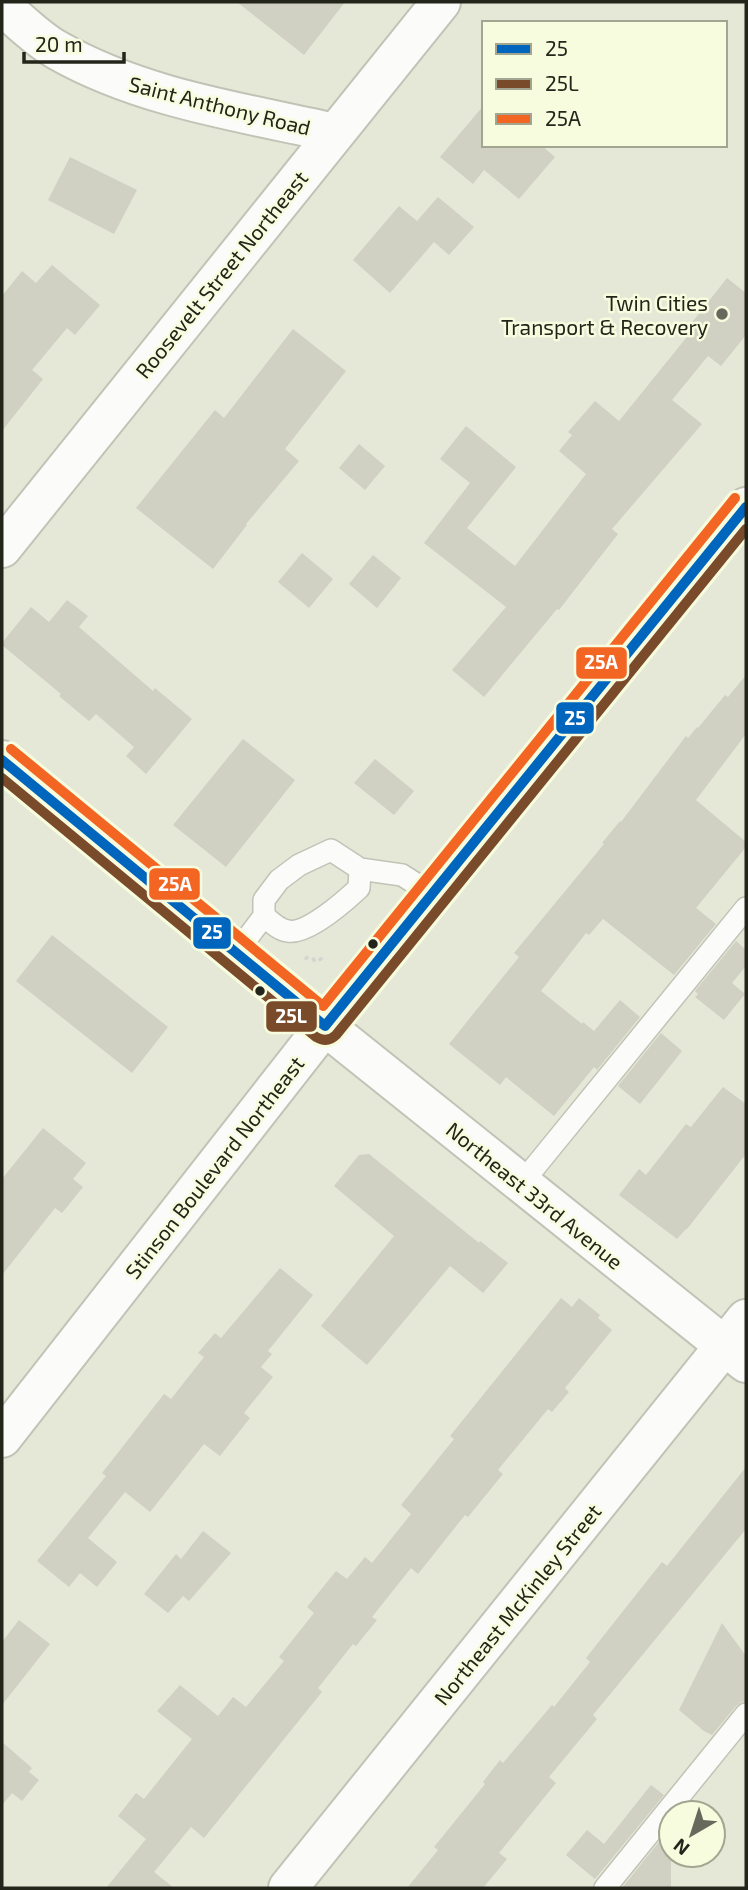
<svg xmlns="http://www.w3.org/2000/svg" width="748" height="1890" font-family="'Exo 2',sans-serif">
  <style>
    .building { fill: #d0d0c3 }
    .lines { fill: none; stroke-linecap: round; stroke-linejoin: round }
    .lane-casing { stroke: #c1c3b6; stroke-width: 24 }
    .street-casing { stroke: #c1c3b6; stroke-width: 42 }
    .secondary-casing { stroke: #c1c3b6; stroke-width: 42 }
    .path { stroke: #d4d5d0; stroke-width: 4.5; stroke-dasharray: 3.5 5; stroke-linecap: butt }
    .lane { stroke: #fbfcf9; stroke-width: 21 }
    .street { stroke: #fbfcf9; stroke-width: 38 }
    .secondary { stroke: #fbfcf9; stroke-width: 38 }
    .bus-1-casing { stroke: #f7fcde; stroke-width: 16 }
    .bus-2-casing { stroke: #f7fcde; stroke-width: 16 }
    .bus-3-casing { stroke: #f7fcde; stroke-width: 16 }
    .bus-1 { stroke: #0065bd; stroke-width: 10 }
    .bus-2 { stroke: #7a4b2a; stroke-width: 10 }
    .bus-3 { stroke: #f26522; stroke-width: 10 }
    .poi-dot { fill: #67695c; stroke: #f7fcde; stroke-width: 2.5 }
    .bus-dot { fill: #23251a; stroke: #f7fcde; stroke-width: 2.5 }
    .labels { text-anchor: middle; dominant-baseline: central; stroke-width: 5; stroke-linejoin: round; paint-order: stroke }
    .street-label { font-size: 21px; fill: #23251a; stroke: #f7fcde }
    .poi-label { font-size: 21px; fill: #23251a; stroke: #f7fcde; text-anchor: end }
    .line-badge { stroke: #f7fcde; stroke-width: 2.5 }
    .badge-label { font-size: 19px; text-anchor: middle; font-weight: bold; fill: #fff }
  </style>
  <rect width="100%" height="100%" fill="#e5e8d7"/>
  <!-- building -->
  <g class="building">
    <polygon points="237,2 345,2 304,55"/>
    <polygon points="484,105 484,145 541,145 555,157 519,199 484,170 473,184 440,157"/>
    <polygon points="70,157 137,190 114,234 48,200"/>
    <polygon points="438,197 474,227 449,255 434,242 390,293 353,260 399,206 417,221"/>
    <polygon points="52,265 100,305 75,335 67,328 32,370 43,379 2,431 2,296 22,271 36,283"/>
    <polygon points="727,278 746,293 746,335 721,366 708,356 672,400 702,424 612,529 618,534 559,610 557,609 484,697 452,670 506,607 424,543 470,483 440,459 466,426 516,467 467,528 515,566 586,474 559,451 572,435 568,432 595,401 619,421 686,338 682,335"/>
    <polygon points="293,329 346,371 285,449 299,461 246,524 247,525 213,569 136,508 215,410 224,418"/>
    <polygon points="359,444 385,466 365,490 339,468"/>
    <polygon points="302,553 333,579 309,608 278,582"/>
    <polygon points="373,555 401,578 377,608 349,584"/>
    <polygon points="67,600 88,616 79,627 153,691 155,688 192,719 146,774 126,756 134,747 96,714 89,721 59,696 61,694 2,645 2,643 31,607 49,622"/>
    <polygon points="746,675 746,734 696,800 746,842 746,847 696,908 716,924 674,975 603,919 589,935 586,933 541,991 582,1024 583,1022 594,1031 620,1000 640,1017 597,1070 594,1067 554,1116 506,1077 500,1085 449,1044 519,957 514,953 604,844 602,843 620,821 621,822 686,736 688,738 697,727 698,728 725,695 728,697"/>
    <polygon points="243,739 295,780 226,867 173,825"/>
    <polygon points="375,759 414,791 394,815 354,783"/>
    <polygon points="52,935 168,1027 132,1073 16,981"/>
    <polygon points="736,941 746,950 746,966 732,983 745,994 724,1020 695,997 698,994 695,991"/>
    <polygon points="661,1033 682,1051 640,1104 618,1086"/>
    <polygon points="723,1087 746,1104 746,1154 687,1229 686,1229 677,1239 619,1195 639,1169 646,1175 686,1124 691,1127"/>
    <polygon points="43,1128 86,1163 73,1179 83,1187 62,1213 55,1208 2,1275 2,1179"/>
    <polygon points="369,1154 479,1243 480,1241 508,1263 483,1293 450,1266 367,1365 321,1326 394,1236 334,1186 359,1155"/>
    <polygon points="280,1268 313,1295 268,1351 272,1354 261,1367 273,1377 244,1413 250,1418 220,1456 204,1444 150,1512 125,1492 88,1538 117,1562 97,1587 80,1573 69,1587 37,1561 106,1476 102,1473 164,1394 171,1399 204,1357 198,1353 215,1333 221,1338"/>
    <polygon points="561,1298 572,1307 579,1298 600,1315 598,1318 612,1330 565,1388 569,1392 552,1412 548,1409 498,1470 503,1474 468,1517 465,1515 418,1574 411,1568 372,1617 377,1620 356,1646 353,1644 318,1688 322,1692 204,1838 191,1827 154,1872 174,1888 106,1888 146,1839 118,1816 136,1793 144,1799 192,1739 157,1711 180,1685 218,1716 233,1697 246,1707 284,1661 279,1657 314,1613 307,1607 336,1571 347,1579 365,1557 372,1563 411,1514 401,1505 454,1439 450,1436"/>
    <polygon points="746,1467 746,1529 593,1715 597,1719 549,1777 556,1783 499,1853 507,1859 483,1888 407,1888 438,1850 434,1847 485,1784 483,1782 500,1760 503,1763 552,1705 554,1707 590,1662 586,1658 627,1606 662,1562 667,1566"/>
    <polygon points="203,1531 231,1553 189,1601 183,1596 168,1613 144,1594 176,1554 181,1559"/>
    <polygon points="19,1620 50,1644 2,1705 2,1642"/>
    <polygon points="722,1623 746,1656 746,1701 741,1702 736,1706 712,1735 704,1731 679,1710"/>
    <polygon points="2,1742 32,1768 29,1772 39,1780 22,1801 12,1793 2,1805"/>
    <polygon points="651,1785 664,1795 595,1879 566,1855 587,1830 604,1844"/>
    <polygon points="671,1827 671,1888 622,1888"/>
  </g>
  <g class="lines">
    <defs>
      <g id="lane">
        <path d="M264,916C271,922 279,930 288,931C307,935 345,901 359,888L360,869"/>
        <polyline points="236,953 264,916 264,900 279,880 299,865 331,850 360,869 402,875 432,894"/>
        <polyline points="521,1184 746,908"/>
        <polyline points="605,1888 746,1714"/>
      </g>
      <g id="street">
        <path d="M2,6C19,20 37,39 57,50C141,98 241,112 335,133"/>
        <polyline points="2,548 441,2"/>
        <polyline points="288,1888 746,1319"/>
      </g>
      <g id="secondary">
        <polyline points="2,760 325,1026 746,1363"/>
        <polyline points="2,1438 352,991 746,507"/>
      </g>
    </defs>
    <!-- lane casing -->
    <use href="#lane" class="lane-casing"/>
    <!-- street casing -->
    <use href="#street" class="street-casing"/>
    <!-- secondary casing -->
    <use href="#secondary" class="secondary-casing"/>
    <!-- path -->
    <polyline class="path" points="305,957 311,961 319,957 324,964"/>
    <!-- lane -->
    <use href="#lane" class="lane"/>
    <!-- street -->
    <use href="#street" class="street"/>
    <!-- secondary -->
    <use href="#secondary" class="secondary"/>
    <defs>
      <polyline id="bus-1" points="2,760 325,1026 746,507"/>
      <path id="bus-2" d="M2,778L316,1037C323,1041 330,1041 336,1035L746,529"/>
      <polyline id="bus-3" points="11,749 323,1006 735,498"/>
    </defs>
    <!-- bus-1 casing -->
    <use href="#bus-1" class="bus-1-casing"/>
    <!-- bus-2 casing -->
    <use href="#bus-2" class="bus-2-casing"/>
    <!-- bus-3 casing -->
    <use href="#bus-3" class="bus-3-casing"/>
    <!-- bus-1 -->
    <use href="#bus-1" class="bus-1"/>
    <!-- bus-2 -->
    <use href="#bus-2" class="bus-2"/>
    <!-- bus-3 -->
    <use href="#bus-3" class="bus-3"/>
  </g>
  <!-- markers -->
  <circle class="poi-dot" cx="722" cy="314" r="7"/>
  <g class="bus-dot">
    <circle cx="373" cy="944" r="6"/>
    <circle cx="260" cy="991" r="6"/>
  </g>
  <g class="labels">
    <!-- street labels -->
    <g class="street-label">
      <text transform="translate(220 105) rotate(14)">Saint Anthony Road</text>
      <text transform="translate(221 274) rotate(-51)">Roosevelt Street Northeast</text>
      <text transform="translate(214 1167) rotate(-52)">Stinson Boulevard Northeast</text>
      <text transform="translate(535 1195) rotate(39)">Northeast 33rd Avenue</text>
      <text transform="translate(517 1604) rotate(-51)">Northeast McKinley Street</text>
    </g>
    <!-- poi labels -->
    <g class="poi-label">
      <text x="708" y="302">Twin Cities<tspan x="708" dy="24">Transport &amp; Recovery</tspan></text>
    </g>
  </g>
  <g class="line-badge">
    <rect x="575" y="646" width="53" height="34" rx="7" fill="#f26522"/>
    <rect x="555" y="701" width="40" height="34" rx="7" fill="#0065bd"/>
    <rect x="148" y="867" width="53" height="34" rx="7" fill="#f26522"/>
    <rect x="192" y="916" width="40" height="34" rx="7" fill="#0065bd"/>
    <rect x="265" y="1000" width="53" height="33" rx="7" fill="#7a4b2a"/>
  </g>
  <g class="badge-label">
    <text x="601" y="669">25A</text>
    <text x="575" y="725">25</text>
    <text x="175" y="891">25A</text>
    <text x="212" y="939">25</text>
    <text x="291" y="1023">25L</text>
  </g>
  <!-- border -->
  <rect width="748" height="1890" fill="none" stroke="#23251a" stroke-width="7"/>
  <!-- legend -->
  <rect x="482" y="21" width="245" height="126" fill="#f7fcde" stroke="#a2a690" stroke-width="2"/>
  <rect x="496" y="44" width="35" height="10" fill="#0065bd" stroke="#a2a690" stroke-width="2"/>
  <text x="545" y="56" font-size="21" fill="#23251a">25</text>
  <rect x="496" y="79" width="35" height="10" fill="#7a4b2a" stroke="#a2a690" stroke-width="2"/>
  <text x="545" y="91" font-size="21" fill="#23251a">25L</text>
  <rect x="496" y="114" width="35" height="10" fill="#f26522" stroke="#a2a690" stroke-width="2"/>
  <text x="545" y="126" font-size="21" fill="#23251a">25A</text>
  <!-- north arrow -->
  <g transform="translate(692 1834) rotate(219)"><circle r="33" fill="#f7fcde" stroke="#a2a690" stroke-width="2"/>
  <path d="M0-5L12 26L0 18L-12 26Z" fill="#67695c"/>
  <text y="-10" font-size="19" font-weight="bold" text-anchor="middle" fill="#23251a">N</text>
  </g>
  <!-- scale -->
  <path d="M24 52v10h100v-10" fill="none" stroke="#23251a" stroke-width="3.5"/>
  <text x="35" y="52" font-size="21" fill="#23251a" stroke="#f7fcde" stroke-width="5" paint-order="stroke">20 m</text>
</svg>
